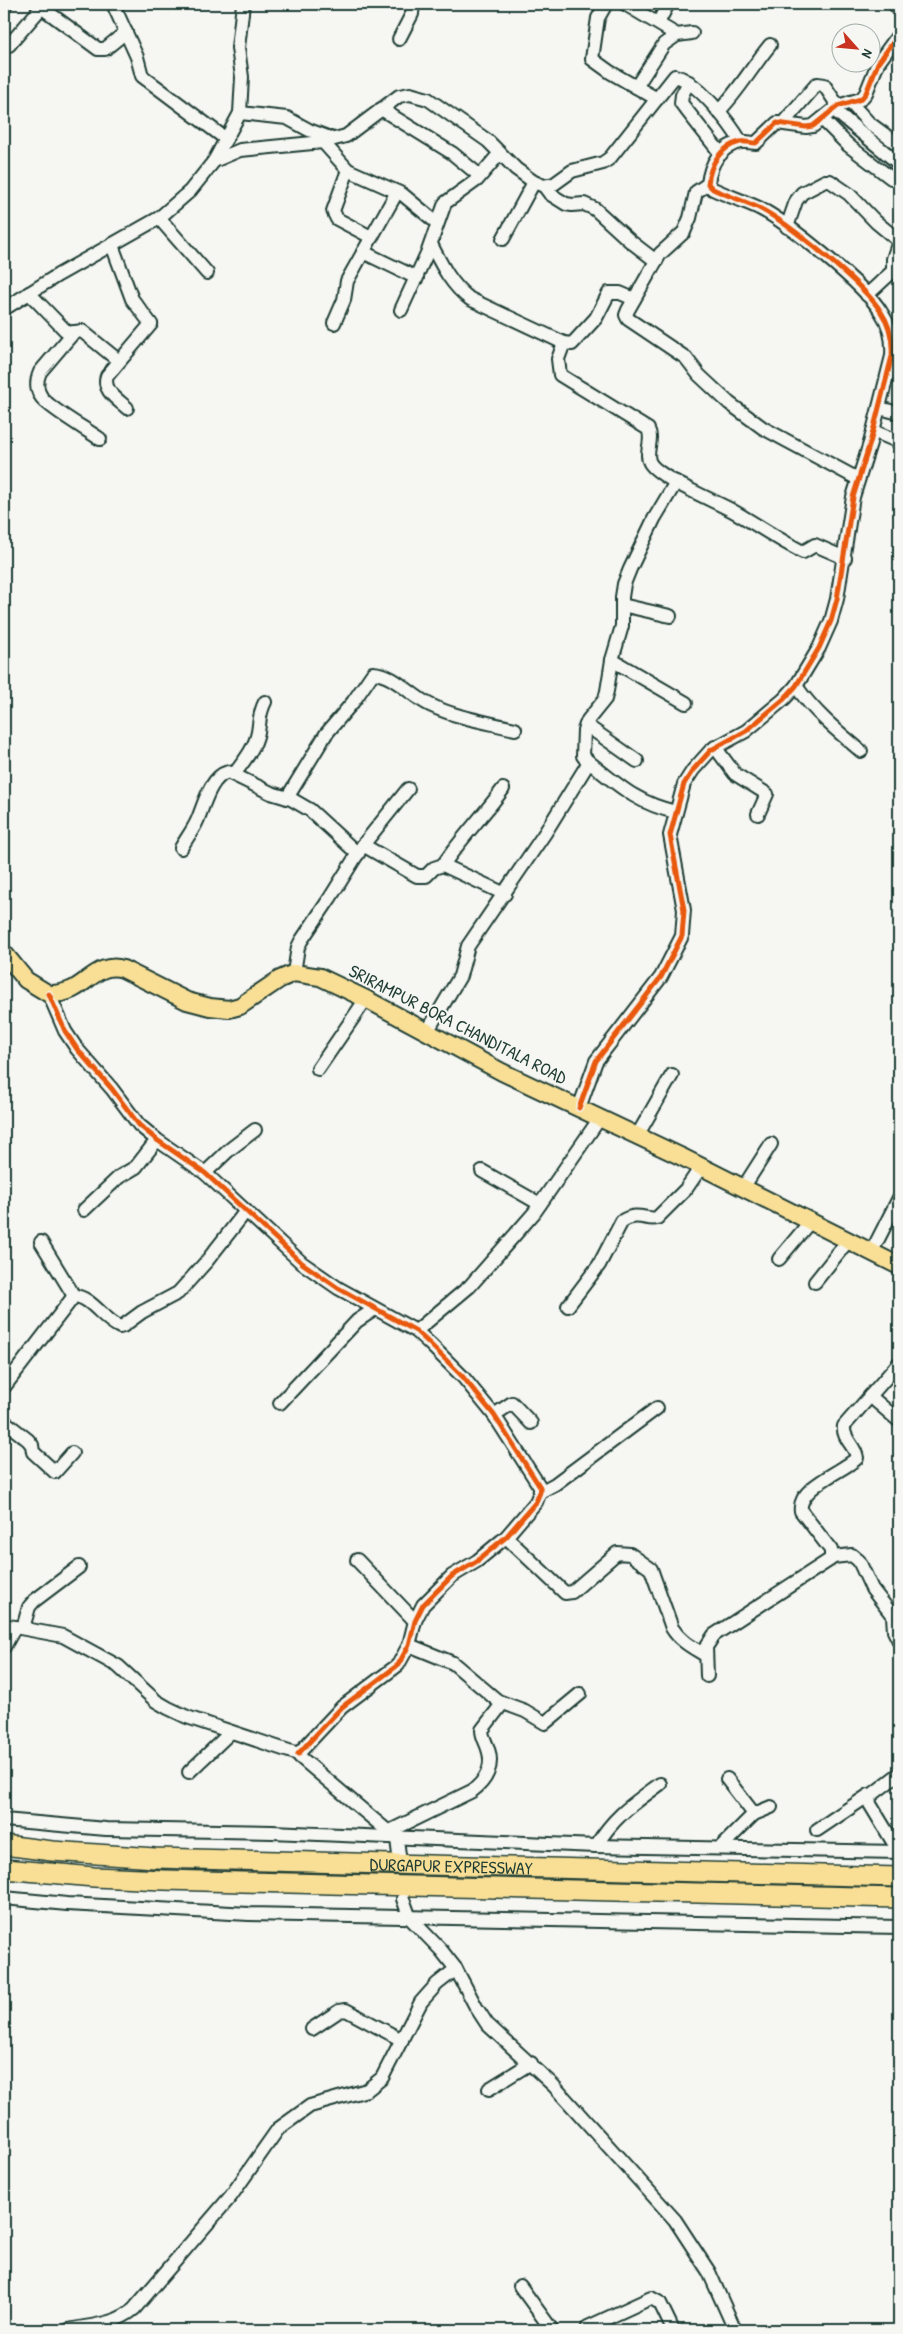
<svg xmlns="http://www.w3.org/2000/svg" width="903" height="2334" font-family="'Patrick Hand',sans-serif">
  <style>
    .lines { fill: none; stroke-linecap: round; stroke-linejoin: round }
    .minor-casing { stroke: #1f3d34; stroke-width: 16 }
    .major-casing { stroke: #1f3d34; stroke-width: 20 }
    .highway-casing { stroke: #1f3d34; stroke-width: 22 }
    .minor { stroke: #f6f6f2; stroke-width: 12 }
    .major { stroke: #f9df96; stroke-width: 16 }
    .highway { stroke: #f9df96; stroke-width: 19 }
    .cycleway-casing { stroke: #f6f6f2; stroke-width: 8 }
    .cycleway { stroke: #e8590c; stroke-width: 5 }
    .labels { text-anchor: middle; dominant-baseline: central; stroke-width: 4; stroke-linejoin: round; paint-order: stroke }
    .street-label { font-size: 18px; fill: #1f3d34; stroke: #f6f6f2 }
  </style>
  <rect width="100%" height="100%" fill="#f6f6f2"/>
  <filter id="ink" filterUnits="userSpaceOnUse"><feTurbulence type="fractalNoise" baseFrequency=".02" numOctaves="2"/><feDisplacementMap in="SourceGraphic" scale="10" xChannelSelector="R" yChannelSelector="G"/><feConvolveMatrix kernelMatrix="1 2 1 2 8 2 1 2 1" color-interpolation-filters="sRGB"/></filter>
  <g filter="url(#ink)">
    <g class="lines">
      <defs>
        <g id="minor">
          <polyline points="37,4 98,49 105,49 126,32"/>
          <polyline points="113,4 137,57 142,76 226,139"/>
          <polyline points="606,4 598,18 592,59 610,72 657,99"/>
          <polyline points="625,4 677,35"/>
          <polyline points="894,4 899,9"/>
          <polyline points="4,6 6,4"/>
          <polyline points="658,23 668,4"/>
          <polyline points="399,39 412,14 413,4"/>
          <polyline points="9,45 41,8"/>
          <polyline points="689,82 682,95 681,103 721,154"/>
          <polyline points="636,87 664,44 677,35 692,33"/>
          <polyline points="850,102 869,123 899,145"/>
          <polyline points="381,109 452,153 480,176"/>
          <polyline points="834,110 898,163"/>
          <path d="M718,112C738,92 752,67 770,45"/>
          <polyline points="240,113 287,118 309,130 333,139"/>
          <polyline points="822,119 849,146 891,178"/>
          <polyline points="783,123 817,84 824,85 838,106"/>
          <polyline points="323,142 348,170 402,194 437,223"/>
          <path d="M214,161L240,150L323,142L346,136L399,96L410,94L428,99L488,141L516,169L534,182L544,186L554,184L572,171L603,163L610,158L675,76C696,80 730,123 741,142"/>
          <polyline points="348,170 333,211 337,219 371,237"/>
          <polyline points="708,184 696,192 690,218 684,232 660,254 628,310 626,315 628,319 686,358 699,375 729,403 763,428 858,479"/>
          <polyline points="544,186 550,194 566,204 572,205 584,204 595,209 630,241 656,261"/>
          <polyline points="159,218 207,273"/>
          <polyline points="787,227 796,201 802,193 825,181 830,181 849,194 876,222 899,241 893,259 893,271 867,295"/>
          <polyline points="503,239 534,182"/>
          <path d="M431,244C441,264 451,285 470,299L564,343L572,344L596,318L609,293H620L634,299"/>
          <path d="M112,245L132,299L151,324L107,376C102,390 117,399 127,408"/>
          <polyline points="363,252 417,278"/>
          <polyline points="29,293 65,330 69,333 82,331 119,361"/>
          <polyline points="4,309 58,275 159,218 190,191 214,161 240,113 242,77 238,48 243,4"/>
          <polyline points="401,310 428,251 445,203 477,180 500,153"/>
          <polyline points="334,323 344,300 347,281 397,192"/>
          <path d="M74,332L40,372C36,381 36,390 42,398C52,410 86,429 100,439"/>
          <path d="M564,343L558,359L560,375L648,429C654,440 644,453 650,463C659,478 715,501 733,511C756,524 779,540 803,552L815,545L845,558"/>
          <polyline points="879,408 899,413"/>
          <polyline points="873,431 899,442"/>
          <polyline points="622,605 670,616"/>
          <polyline points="612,660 686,703"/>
          <path d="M796,686C814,712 837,731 861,751"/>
          <polyline points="586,725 637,761"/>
          <polyline points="715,747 735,774 767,794 758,814"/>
          <path d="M235,773C244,761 255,748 258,732C260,721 259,713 265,702"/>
          <path d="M287,798L326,734L353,702L373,673C394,674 411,696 430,705C457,718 486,722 515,729"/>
          <path d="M676,812C638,804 618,785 589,762L583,756L584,730L588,720L605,699L607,691L612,660L622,626V597L624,584L630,569L654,519L676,482"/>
          <polyline points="363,845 417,876 426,876 434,868 443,865 505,894"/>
          <path d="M181,848C186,839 193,830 197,821C204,805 210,777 228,772L271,793L291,799L310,810L358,854"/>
          <path d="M443,865C461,838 484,815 503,789"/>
          <polyline points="294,973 298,947 301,941 330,898 363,845 408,789"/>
          <polyline points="49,994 65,1031 77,1049 112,1089 139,1125 157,1140 205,1173 302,1263 338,1288 416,1331 430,1344 463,1377 494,1415 540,1487 540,1492 536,1502 506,1537 477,1561 452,1576 423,1605 415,1621 409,1645 398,1665 342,1707 298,1754"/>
          <polyline points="427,1032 460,976 468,946 545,833 589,762"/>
          <polyline points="318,1069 366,999"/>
          <path d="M579,1108L596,1061L661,977L682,936L684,910L670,835L684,784L693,770L711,750L746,731L784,699L796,686L819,648L831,621L837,599L853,497L870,443L892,356C893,340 890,325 881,312C866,286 787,222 759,208C744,201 728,196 713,189L708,184C710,164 720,147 740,142C745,141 751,143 756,143L777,123L806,127L813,126L838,106L861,99L866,93L878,63L899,34"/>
          <polyline points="637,1136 672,1075"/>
          <polyline points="482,1171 540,1204"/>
          <polyline points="205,1173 229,1150 255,1130"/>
          <polyline points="743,1188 771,1144"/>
          <polyline points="84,1210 119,1177 136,1167 157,1140"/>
          <polyline points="41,1242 74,1296"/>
          <polyline points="871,1253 899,1198"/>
          <polyline points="779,1259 809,1223"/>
          <polyline points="815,1282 847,1242"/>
          <path d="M568,1306L599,1265L622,1221C638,1211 647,1221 657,1218L686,1189L701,1167"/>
          <polyline points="416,1331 470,1286 534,1213 600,1118"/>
          <path d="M4,1387L74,1296C92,1297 103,1320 120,1327L123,1326L142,1312L178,1293L206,1262L246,1211"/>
          <polyline points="870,1396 899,1421"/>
          <polyline points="280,1403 357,1321 375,1309"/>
          <polyline points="494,1415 512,1403 531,1423"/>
          <polyline points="4,1421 28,1440 32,1445 33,1452 55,1472 72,1453"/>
          <polyline points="540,1492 555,1484 657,1408"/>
          <path d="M506,1537L565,1593L572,1592L617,1553L630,1554L651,1569L672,1628C680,1641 692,1647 705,1655"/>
          <polyline points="833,1557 852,1555 859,1561 872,1589 893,1616 894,1631 899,1641"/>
          <polyline points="357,1560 415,1621"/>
          <polyline points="4,1625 63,1636 118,1666 156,1701 168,1708 187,1717 298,1754 300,1757 397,1839 399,1855"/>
          <polyline points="23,1628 29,1607 34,1601 79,1567"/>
          <polyline points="409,1645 453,1663 498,1701 525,1711 545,1723 580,1694"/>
          <polyline points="4,1647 15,1627"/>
          <path d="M707,1676L706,1647L714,1635L831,1559V1550L801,1511C797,1487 844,1471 857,1458C856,1446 842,1439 844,1426L899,1363"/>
          <polyline points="189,1772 231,1732"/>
          <polyline points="899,1774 869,1797 870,1804 899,1852"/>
          <polyline points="727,1779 754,1814"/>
          <polyline points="4,1820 106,1829 272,1832 596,1846 899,1852"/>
          <polyline points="817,1830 869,1795"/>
          <path d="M390,1831L472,1791C486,1781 494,1766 488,1749C486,1742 482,1737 482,1730L502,1704"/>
          <path d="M596,1846C614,1816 633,1804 660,1784"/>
          <polyline points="721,1847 754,1814 771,1807"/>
          <polyline points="4,1898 67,1904 249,1914 899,1927"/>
          <polyline points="403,1899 410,1918 441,1950 456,1969 476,2007 487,2024 553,2085 675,2220 709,2272 735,2330"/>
          <polyline points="312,2029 339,2011 346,2010 402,2040"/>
          <polyline points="489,2089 531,2063"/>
          <polyline points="520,2286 552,2330"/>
          <polyline points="588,2327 651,2298 660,2303 673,2330"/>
          <path d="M68,2330C91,2325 115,2325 134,2309L231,2196L278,2129L310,2106L367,2090L382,2078L421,2002L437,1984L456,1969"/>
        </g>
        <path id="major" d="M4,953L26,980L49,994C58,994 65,993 73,989C90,980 102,962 123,969L187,1001L210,1007L229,1009L240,1006L280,979L294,973L320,977L366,999L502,1072L682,1157L899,1266"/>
        <g id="highway">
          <path id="s1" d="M4,1845L52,1851L155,1858L899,1877"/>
          <polyline points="4,1869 94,1877 164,1880 899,1898"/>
        </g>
      </defs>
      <!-- minor casing -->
      <use href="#minor" class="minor-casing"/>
      <!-- major casing -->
      <use href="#major" class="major-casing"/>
      <!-- highway casing -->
      <use href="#highway" class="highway-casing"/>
      <!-- minor -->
      <use href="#minor" class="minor"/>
      <!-- major -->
      <use href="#major" class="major"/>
      <!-- highway -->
      <use href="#highway" class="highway"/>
      <defs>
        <g id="cycleway">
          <polyline points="49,994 65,1031 77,1049 112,1089 139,1125 157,1140 205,1173 302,1263 338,1288 416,1331 430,1344 463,1377 494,1415 540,1487 540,1492 536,1502 506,1537 477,1561 452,1576 423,1605 415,1621 409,1645 398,1665 342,1707 298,1754"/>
          <path d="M579,1108L596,1061L661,977L682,936L684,910L670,835L684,784L693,770L711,750L746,731L784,699L796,686L819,648L831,621L837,599L853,497L870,443L892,356C893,340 890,325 881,312C866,286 787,222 759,208C744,201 728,196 713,189L708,184C710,164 720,147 740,142C745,141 751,143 756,143L777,123L806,127L813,126L838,106L861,99L866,93L878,63L899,34"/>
        </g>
      </defs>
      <!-- cycleway casing -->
      <use href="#cycleway" class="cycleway-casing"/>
      <!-- cycleway -->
      <use href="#cycleway" class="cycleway"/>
    </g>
  </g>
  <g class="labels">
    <!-- street labels -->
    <g class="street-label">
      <text transform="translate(458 1024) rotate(27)">SRIRAMPUR BORA CHANDITALA ROAD</text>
      <text stroke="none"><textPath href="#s1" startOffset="448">DURGAPUR EXPRESSWAY</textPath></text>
    </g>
  </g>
  <!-- margin -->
  <rect width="903" height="2334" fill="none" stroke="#f6f6f2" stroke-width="20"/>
  <rect x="10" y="10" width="883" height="2314" fill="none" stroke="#1f3d34" stroke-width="2" filter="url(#ink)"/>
  <!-- north arrow -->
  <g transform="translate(856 48) rotate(117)"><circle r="24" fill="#f6f6f2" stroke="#a0aca6"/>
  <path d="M0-4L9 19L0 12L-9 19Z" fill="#c8321e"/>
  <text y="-8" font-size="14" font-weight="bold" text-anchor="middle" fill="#1f3d34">N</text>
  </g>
</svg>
